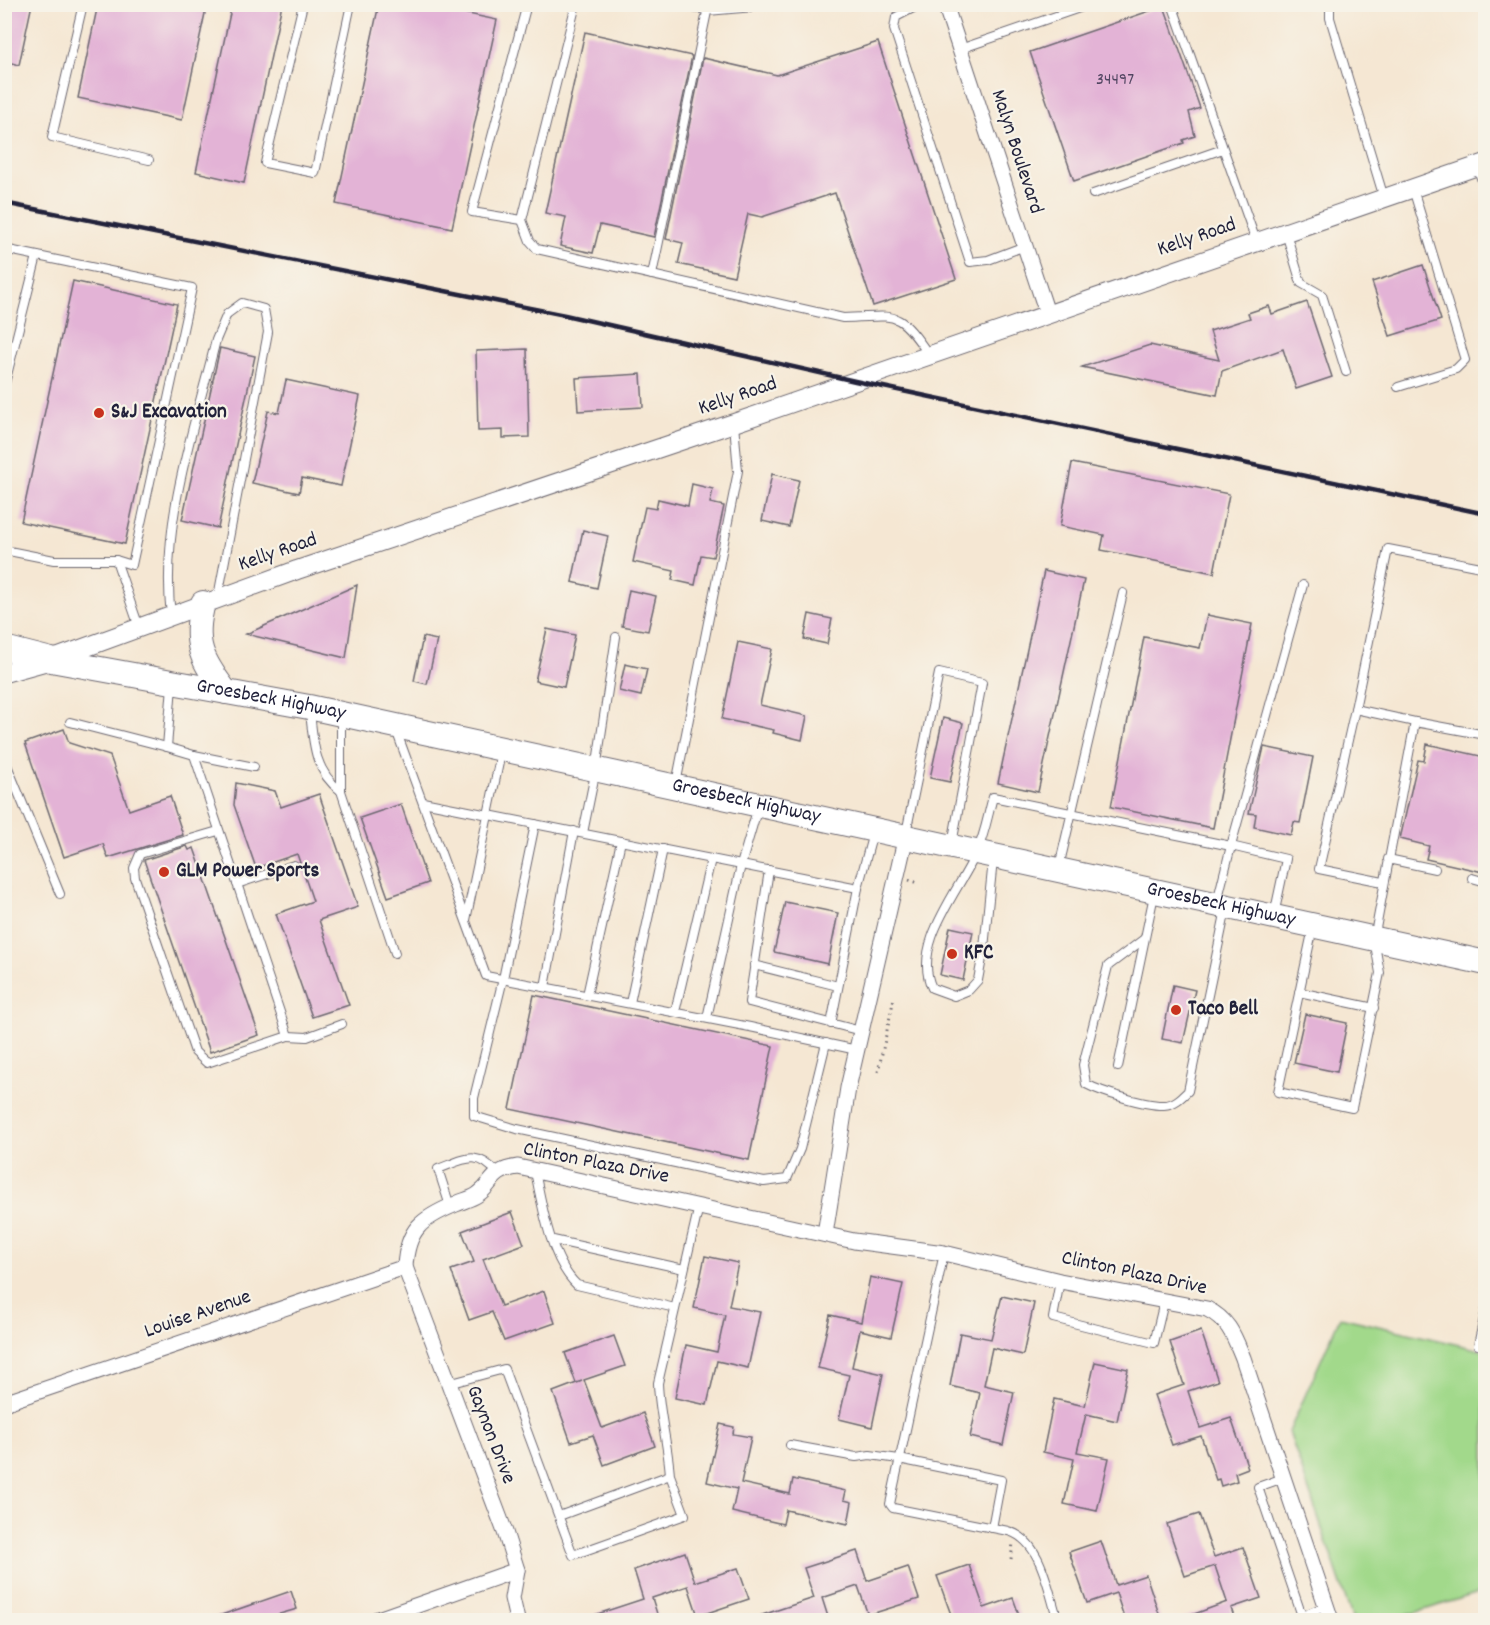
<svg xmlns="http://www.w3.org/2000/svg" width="1490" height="1625" font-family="Dekko,sans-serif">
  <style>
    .green { fill: #a2d98b; stroke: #627e63; stroke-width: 1.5 }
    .building { fill: #e3b3d6 }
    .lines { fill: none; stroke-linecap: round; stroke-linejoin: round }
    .service-casing { stroke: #6c6770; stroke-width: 10 }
    .minor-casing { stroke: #6c6770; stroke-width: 17 }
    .tertiary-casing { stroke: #6c6770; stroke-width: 20 }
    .primary-casing { stroke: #6c6770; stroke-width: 26 }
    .path { stroke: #6c6770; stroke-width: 3; stroke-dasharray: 1.5 4.5; stroke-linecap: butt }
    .service { stroke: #fff; stroke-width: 8 }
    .minor { stroke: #fff; stroke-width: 15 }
    .tertiary { stroke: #fff; stroke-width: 18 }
    .primary { stroke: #fff; stroke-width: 24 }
    .rail { stroke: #22223b; stroke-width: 4.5 }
    .poi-dot { fill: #c8321e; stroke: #f7f3e8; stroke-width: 2 }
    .labels { text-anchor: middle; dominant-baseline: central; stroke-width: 4.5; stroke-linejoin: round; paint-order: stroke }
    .number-label { font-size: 18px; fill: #524662 }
    .street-label { font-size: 21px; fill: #22223b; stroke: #f7f3e8 }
    .poi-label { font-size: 21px; font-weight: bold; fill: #22223b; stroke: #f7f3e8; text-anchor: start }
  </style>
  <rect width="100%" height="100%" fill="#f7f3e8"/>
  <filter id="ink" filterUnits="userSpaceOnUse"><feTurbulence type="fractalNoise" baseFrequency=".0167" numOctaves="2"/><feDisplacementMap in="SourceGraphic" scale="12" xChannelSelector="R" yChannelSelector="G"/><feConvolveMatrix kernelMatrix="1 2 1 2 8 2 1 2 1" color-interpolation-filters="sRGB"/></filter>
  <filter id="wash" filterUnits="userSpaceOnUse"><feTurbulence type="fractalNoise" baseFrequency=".008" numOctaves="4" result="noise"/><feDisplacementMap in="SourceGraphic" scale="24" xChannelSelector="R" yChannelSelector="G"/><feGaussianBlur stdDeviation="1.35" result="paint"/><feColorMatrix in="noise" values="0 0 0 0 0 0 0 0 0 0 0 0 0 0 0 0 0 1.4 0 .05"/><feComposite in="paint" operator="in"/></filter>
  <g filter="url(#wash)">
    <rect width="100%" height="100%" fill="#f5e7d3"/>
    <!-- green -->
    <polygon class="green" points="1340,1317 1485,1351 1485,1591 1392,1620 1353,1620 1289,1432"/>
    <g id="blocks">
      <!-- building -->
      <g class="building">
        <polygon points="4,4 32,4 19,65 4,61"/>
        <polygon points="98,4 207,4 182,120 78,98"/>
        <polygon points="232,4 282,4 244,183 196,172"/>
        <polygon points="379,4 421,4 497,20 452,228 336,204"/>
        <polygon points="1164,6 1200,108 1189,112 1195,136 1183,140 1184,143 1074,181 1030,52"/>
        <polygon points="585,32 692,56 654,237 600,225 593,253 560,246 566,217 545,213"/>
        <polygon points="878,42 956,279 873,306 835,193 762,217 748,214 734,276 678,264 683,243 666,239 703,58 777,75"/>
        <polygon points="1423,265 1441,320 1390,336 1372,282"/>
        <polygon points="73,281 177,304 125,544 21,522"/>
        <polygon points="1307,302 1332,377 1296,389 1283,349 1222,371 1217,395 1082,367 1150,345 1219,360 1210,331 1250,318 1248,313 1269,306 1272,314"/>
        <polygon points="220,348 255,356 218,528 182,520"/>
        <polygon points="527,349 529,437 503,438 503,430 478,431 476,351"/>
        <polygon points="641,374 643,407 578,411 576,378"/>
        <polygon points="286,380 360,396 341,486 302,478 299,493 252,483 268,411 279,413"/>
        <polygon points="1072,463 1229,494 1214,573 1101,550 1104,535 1060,526"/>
        <polygon points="772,474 799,480 789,527 762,521"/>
        <polygon points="692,484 713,489 710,503 724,506 713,557 701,555 695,585 672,580 674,571 633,562 645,507 656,509 658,499 688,506"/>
        <polygon points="583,530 608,536 597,588 572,582"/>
        <polygon points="1044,571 1084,580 1038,792 998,783"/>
        <polygon points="357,585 346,658 246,634"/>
        <polygon points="629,590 656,596 648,631 622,626"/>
        <polygon points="809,614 832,619 827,644 804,639"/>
        <polygon points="1207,615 1252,624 1213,828 1111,807 1144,637 1200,648"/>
        <polygon points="547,629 575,635 564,687 535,681"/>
        <polygon points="423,637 437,640 427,684 414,681"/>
        <polygon points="738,642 772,649 760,705 807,716 802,740 773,733 774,730 722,719"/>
        <polygon points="625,664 647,669 641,696 619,691"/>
        <polygon points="943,718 963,723 950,782 930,778"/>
        <polygon points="64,729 69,743 110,756 129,810 170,796 183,835 108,858 103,844 64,857 25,743"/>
        <polygon points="1427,744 1485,757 1483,872 1426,859 1429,846 1400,839 1418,760 1424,761"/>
        <polygon points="1264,747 1313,757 1300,823 1294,822 1291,835 1254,827 1256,814 1249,813"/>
        <polygon points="236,783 275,791 281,807 319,794 358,907 319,920 349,1005 312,1017 276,914 313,901 297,854 256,868 234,805"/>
        <polygon points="401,804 428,883 388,897 360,818"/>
        <polygon points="187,846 189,850 194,848 259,1035 210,1052 144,860"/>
        <polygon points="785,902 838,913 828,964 774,952"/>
        <polygon points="950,927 973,932 963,980 940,975"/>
        <polygon points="1173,985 1195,990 1183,1043 1162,1039"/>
        <polygon points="534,995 773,1046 749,1160 510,1109"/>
        <polygon points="1305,1014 1347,1023 1337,1072 1294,1063"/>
        <polygon points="512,1212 524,1244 483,1259 501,1306 544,1291 555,1323 504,1341 492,1312 469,1320 451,1270 474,1262 462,1231"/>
        <polygon points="705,1256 738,1263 729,1306 760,1312 748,1368 717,1361 707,1405 675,1398 686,1345 717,1352 725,1315 694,1308"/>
        <polygon points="870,1277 903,1284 891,1337 860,1330 852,1367 883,1374 872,1427 839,1419 849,1375 818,1368 830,1315 861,1322"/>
        <polygon points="1002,1296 1034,1303 1023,1355 992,1348 984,1385 1014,1392 1003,1445 970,1437 980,1393 950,1386 960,1333 991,1339"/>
        <polygon points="1201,1331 1218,1381 1188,1391 1200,1428 1231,1418 1248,1468 1235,1473 1237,1481 1221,1486 1219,1479 1216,1480 1201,1436 1172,1445 1154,1395 1184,1385 1170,1342"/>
        <polygon points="614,1336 625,1366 584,1380 602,1428 643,1413 655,1446 604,1465 593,1435 571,1442 553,1392 582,1381 576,1383 565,1353"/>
        <polygon points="1095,1362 1128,1369 1117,1421 1086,1414 1077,1452 1109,1458 1097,1511 1064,1504 1074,1459 1043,1452 1054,1399 1085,1406"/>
        <polygon points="720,1424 734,1427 733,1434 751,1437 741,1483 790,1494 793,1479 846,1491 844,1500 852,1502 848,1524 786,1510 783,1524 732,1512 737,1489 707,1482"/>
        <polygon points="1199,1514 1214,1557 1243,1547 1258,1590 1261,1598 1231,1608 1235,1620 1178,1620 1227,1602 1215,1566 1185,1576 1167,1524"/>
        <polygon points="1101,1541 1116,1585 1146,1575 1161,1620 1125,1620 1116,1593 1087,1603 1069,1552"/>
        <polygon points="857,1551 867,1581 908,1567 919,1599 868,1615 858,1586 822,1598 829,1620 754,1620 753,1618 814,1598 804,1568"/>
        <polygon points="685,1552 695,1582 738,1568 749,1599 698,1616 688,1586 652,1598 659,1620 585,1620 585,1618 643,1599 634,1570"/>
        <polygon points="969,1565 984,1608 1013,1598 1021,1620 986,1620 985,1617 974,1620 953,1620 937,1576"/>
        <polygon points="291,1591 297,1609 259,1620 207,1620"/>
      </g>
    </g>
  </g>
  <g filter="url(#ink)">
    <use href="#blocks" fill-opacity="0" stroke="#6c6770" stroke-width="1.5"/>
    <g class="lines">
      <defs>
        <g id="service">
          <polyline points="83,4 52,137 149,160"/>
          <polyline points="303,4 265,163 315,173 351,4"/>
          <polyline points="527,4 472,212 522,220 576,4"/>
          <polyline points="921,4 896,17 894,29 970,262 988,260 1025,246"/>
          <polyline points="1172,4 1256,241"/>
          <polyline points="1330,4 1330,18 1384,198"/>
          <polyline points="960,49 1091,4"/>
          <polyline points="1477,166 1486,193"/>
          <polyline points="1093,194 1223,149"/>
          <path d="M522,220L530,241L537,249L843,318C897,317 896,307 929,355"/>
          <polyline points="1286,233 1301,283 1322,295 1346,372"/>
          <polyline points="4,249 192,288 132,565 116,560 54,560 4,550"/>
          <polyline points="652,275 708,7"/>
          <polyline points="4,387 37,256"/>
          <polyline points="1398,387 1456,369 1465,360 1413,189"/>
          <polyline points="116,560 139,627"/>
          <path d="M171,616C160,523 194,429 216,340L227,314L242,303L264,309L268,332L218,597"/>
          <polyline points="172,686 167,747 194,755 288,1036 207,1063 195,1052 135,878 134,868 140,854 218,831"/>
          <polyline points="1355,709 1319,869 1383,882"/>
          <path d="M310,711C313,741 314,772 341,791V718"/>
          <polyline points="70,722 167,747"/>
          <polyline points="1415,722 1355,709 1388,549 1486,568"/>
          <polyline points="396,730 486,976 750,1027 857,1050"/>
          <polyline points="194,755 254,767"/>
          <polyline points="4,758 60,894"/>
          <polyline points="676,784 738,471 734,424"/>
          <polyline points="341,791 395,953"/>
          <polyline points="423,802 858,888"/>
          <polyline points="535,824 503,979 474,1098 474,1116 517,1129 764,1182 787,1179 800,1149 826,1043"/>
          <polyline points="583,833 596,769 616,637"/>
          <polyline points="906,833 939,673 982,683 952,844"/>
          <polyline points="1388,859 1435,869"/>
          <path d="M993,860L984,948L978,980L969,990L954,996L932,988C911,944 961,889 977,851C985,834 988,814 993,797L1231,846L1217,902"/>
          <polyline points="1059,867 1123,593"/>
          <polyline points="769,870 749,1002 861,1031"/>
          <polyline points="1472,878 1486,882"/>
          <polyline points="237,884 294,865"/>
          <polyline points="1274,915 1286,859 1231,846 1303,585"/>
          <polyline points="466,920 501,753"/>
          <polyline points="1313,928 1278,1092 1352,1108 1380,973 1374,939 1415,722 1486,735"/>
          <path d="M1144,939L1108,966L1083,1065L1086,1084C1101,1092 1147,1106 1164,1105C1174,1105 1182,1097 1188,1091L1226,909"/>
          <polyline points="754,965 838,986"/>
          <polyline points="545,987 574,831"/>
          <polyline points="1299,992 1374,1008"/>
          <polyline points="587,995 621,841"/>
          <polyline points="630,1003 663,849"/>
          <polyline points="675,1012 711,859"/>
          <polyline points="707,1018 741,865 758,807"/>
          <polyline points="831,1024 858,888 873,833"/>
          <polyline points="288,1036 307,1037 342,1024"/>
          <polyline points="1118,1067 1154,895"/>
          <path d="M535,1171C542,1206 551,1261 577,1285L675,1308"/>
          <path d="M450,1206L438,1169C465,1159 477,1149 498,1174"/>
          <polyline points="553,1240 684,1269"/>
          <path d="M944,1253L890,1504L893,1508L1008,1531C1042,1540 1048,1591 1058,1620"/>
          <polyline points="1060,1281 1053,1318 1154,1343 1164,1302"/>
          <polyline points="1486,1309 1478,1345 1486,1347"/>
          <polyline points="448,1384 504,1369 573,1555 685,1515 670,1475 559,1516"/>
          <polyline points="790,1445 856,1457 870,1455 899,1459 1001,1480 992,1528"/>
          <path d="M670,1475C668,1444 659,1414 658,1383L699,1206"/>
          <polyline points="1283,1478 1258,1487 1302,1616 1326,1606"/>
        </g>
        <g id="minor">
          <polyline points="690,4 713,7 748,4"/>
          <polyline points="945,4 1047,313"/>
          <polyline points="825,1234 848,1088 906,836"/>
          <polyline points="4,1403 405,1267"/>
          <polyline points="375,1620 517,1570"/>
          <path d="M517,1620L512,1598L517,1570L505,1532L405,1267C407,1229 422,1218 456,1204C462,1201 471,1199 477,1195C495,1183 489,1171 518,1167L854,1241L944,1253L1060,1281L1207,1309C1229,1320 1234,1336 1243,1358L1331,1620"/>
        </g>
        <polyline id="tertiary" points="4,673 51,660 297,570 734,423 1486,163"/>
        <g id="primary">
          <path d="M203,603C192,643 202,661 226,692"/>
          <path id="s1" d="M4,648L51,660L309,707L1486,963"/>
        </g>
      </defs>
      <!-- service casing -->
      <use href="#service" class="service-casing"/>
      <!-- minor casing -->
      <use href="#minor" class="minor-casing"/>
      <!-- tertiary casing -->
      <use href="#tertiary" class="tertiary-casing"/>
      <!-- primary casing -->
      <use href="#primary" class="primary-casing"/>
      <!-- path -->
      <g class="path">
        <polyline points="909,880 919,883"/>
        <polyline points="878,1072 894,998"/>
        <polyline points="1011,1559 1013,1543"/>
      </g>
      <!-- service -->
      <use href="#service" class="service"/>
      <!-- minor -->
      <use href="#minor" class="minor"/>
      <!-- tertiary -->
      <use href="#tertiary" class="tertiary"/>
      <!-- primary -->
      <use href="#primary" class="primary"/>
      <!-- rail -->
      <polyline class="rail" points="4,203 565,315 855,381 1486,514"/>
    </g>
  </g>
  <!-- markers -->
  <g class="poi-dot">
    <circle cx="99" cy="413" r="6"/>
    <circle cx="164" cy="872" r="6"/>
    <circle cx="952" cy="954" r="6"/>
    <circle cx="1176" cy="1010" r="6"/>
  </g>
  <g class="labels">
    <!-- number labels -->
    <g class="number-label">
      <text x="1115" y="80">34497</text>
    </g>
    <!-- street labels -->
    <g class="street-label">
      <text transform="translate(1016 152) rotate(72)">Malyn Boulevard</text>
      <text transform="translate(1197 238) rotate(-19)">Kelly Road</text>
      <text transform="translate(738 397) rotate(-19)">Kelly Road</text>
      <text transform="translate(278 553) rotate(-19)">Kelly Road</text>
      <text stroke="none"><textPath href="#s1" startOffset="272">Groesbeck Highway</textPath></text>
      <text stroke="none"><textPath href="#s1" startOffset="758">Groesbeck Highway</textPath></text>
      <text stroke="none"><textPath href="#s1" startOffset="1244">Groesbeck Highway</textPath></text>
      <text transform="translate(596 1164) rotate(11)">Clinton Plaza Drive</text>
      <text transform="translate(1134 1274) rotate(12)">Clinton Plaza Drive</text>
      <text transform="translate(198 1315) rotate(-19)">Louise Avenue</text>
      <text transform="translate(490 1435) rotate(69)">Gaynon Drive</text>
    </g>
    <!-- poi labels -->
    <g class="poi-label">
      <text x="111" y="413">S&amp;J Excavation</text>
      <text x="176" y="872">GLM Power Sports</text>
      <text x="964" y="954">KFC</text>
      <text x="1188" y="1010">Taco Bell</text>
    </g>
  </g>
  <!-- margin -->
  <rect width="1490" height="1625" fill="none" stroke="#f7f3e8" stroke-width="24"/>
</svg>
